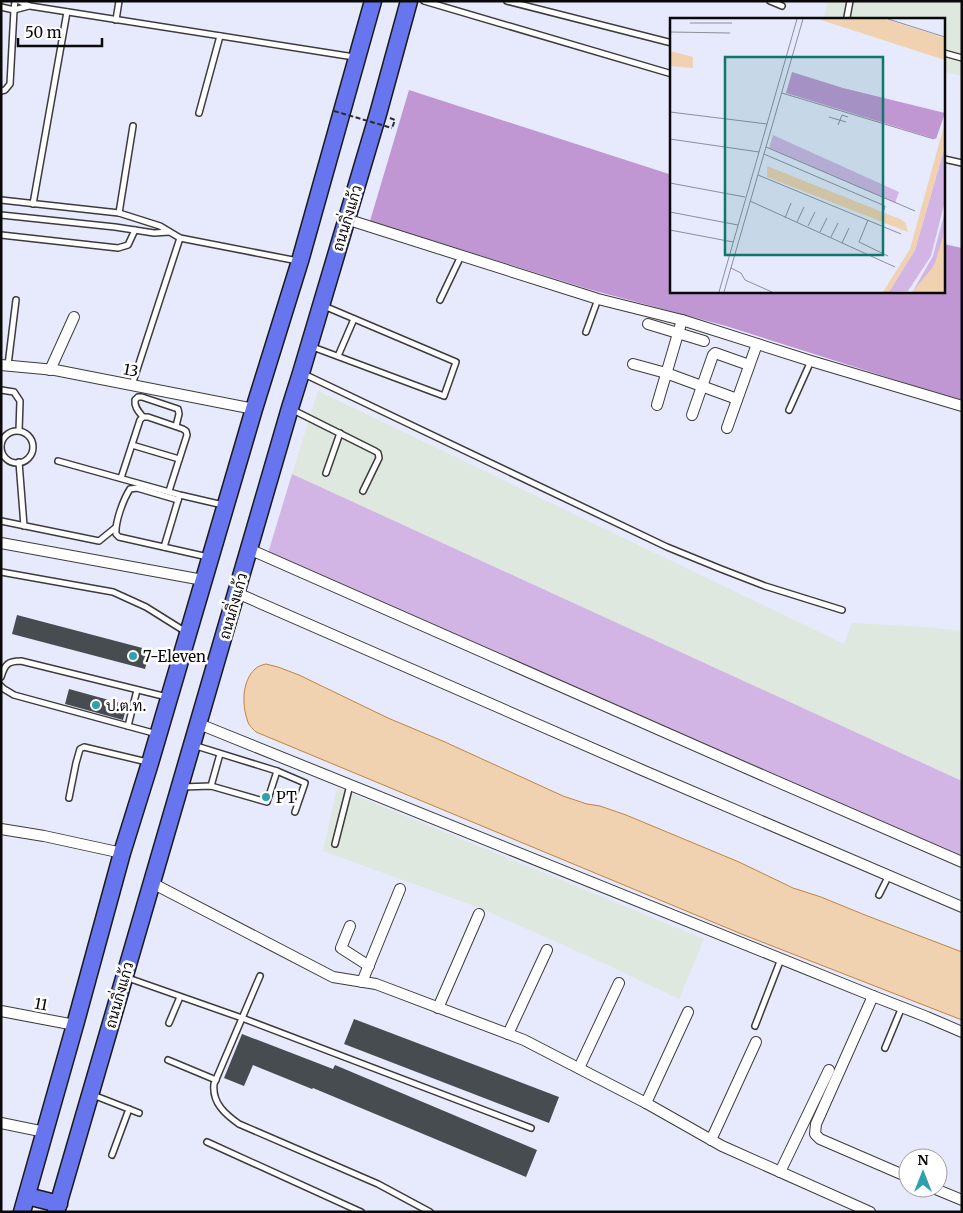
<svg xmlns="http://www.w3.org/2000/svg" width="963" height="1213" viewBox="0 0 963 1213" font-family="Merriweather,Sarabun,serif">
  <rect width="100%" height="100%" fill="#e7e9fd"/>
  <!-- industrial -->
  <g fill="#dee8de">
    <path d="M828,1H962V76L944,72V19H824Z"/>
    <path d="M318,391L844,644L852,623L925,627L962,631V781L292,474Z"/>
    <path d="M337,788L704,939L679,999L610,966L480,908L323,851Z"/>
  </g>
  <!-- green -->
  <path fill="#d2b5e4" d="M292,474L962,781V858L268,553Z"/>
  <!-- forest -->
  <path fill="#c096d3" d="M409,90L672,175V291H944V244L962,248V401L726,326L588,289L370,221Z"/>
  <!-- water -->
  <path fill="#f0d1b0" stroke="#c1853e" d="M266,664L278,667L299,675L388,718L445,742L563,796L587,804L600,806L626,815L739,862L793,888L821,897L865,915L962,952V1020L744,935L256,732C252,728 248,725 247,719C242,704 242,681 255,669C258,666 262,665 266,664Z"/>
  <!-- building -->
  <g fill="#474c51">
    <path d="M17,615L150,650L145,669L12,634Z"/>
    <path d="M69,689L127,705L123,720L65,704Z"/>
    <path d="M354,1019L559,1097L549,1123L344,1044Z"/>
    <path d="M242,1034L333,1069L335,1065L537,1150L526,1177L313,1088L312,1089L253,1065L244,1086L224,1078Z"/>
  </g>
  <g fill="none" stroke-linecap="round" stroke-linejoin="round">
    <!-- service casing -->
    <g stroke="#3c3c3c" stroke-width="8">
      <g id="service">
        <path d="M19,1L30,6L354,57"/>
        <path d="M424,1L672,74"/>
        <path d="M507,1L672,43"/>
        <path d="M770,1L782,6"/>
        <path d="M1,7L14,10L29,6"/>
        <path d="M848,19L847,17L850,1"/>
        <path d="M116,20L119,1"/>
        <path d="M944,53L962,58"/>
        <path d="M1,91L5,90L10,84L14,10L15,1"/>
        <path d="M199,113L220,36"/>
        <path d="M944,159L962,163"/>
        <path d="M1,200L119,213L160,226L180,238L298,261"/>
        <path d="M33,204L67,12"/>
        <path d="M119,213L133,126"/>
        <path d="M1,215L115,227L154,233L169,232"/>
        <path d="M1,235L118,248L128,245L135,230"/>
        <path d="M440,300L461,256"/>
        <path d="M586,332L598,299"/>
        <path d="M310,346L444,396L456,362L324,306"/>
        <path d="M338,356L354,319"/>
        <path d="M8,365L16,300"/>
        <path d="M304,374L667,547L721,569L765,586L842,610"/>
        <path d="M132,385L180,238"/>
        <path d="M1,390L14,392L20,401L19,431"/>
        <path d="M293,410L375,451L378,453L379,458L363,491"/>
        <path d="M789,410L811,361"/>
        <path d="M143,417C139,412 134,407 135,400L138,397H142L178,409L179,414L176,426"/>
        <circle cx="17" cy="447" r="16"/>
        <path d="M132,445L179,459"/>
        <path d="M58,461L180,495L223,505"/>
        <path d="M19,462L24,526"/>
        <path d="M326,473L340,433"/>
        <path d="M121,478L140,420L143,417H148L183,429L186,431L187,435L169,491"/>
        <path d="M178,500L137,488L130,489C123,500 115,522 116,534L119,537L208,557"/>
        <path d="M1,521L99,541L115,528"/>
        <path d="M164,547L179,497"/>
        <path d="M1,572L113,592L146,607L186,632"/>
        <path d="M1,677C5,664 8,661 21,661L167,697"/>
        <path d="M1,686L4,689L14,695L157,734"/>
        <path d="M128,726L137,690"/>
        <path d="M277,771L305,783L295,812"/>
        <path d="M211,786L220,754"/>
        <path d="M182,787L211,786L267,802L277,771L193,745"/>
        <path d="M69,798L76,763L80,749L84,747L147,762"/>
        <path d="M335,844L350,785"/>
        <path d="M879,895L889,875"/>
        <path d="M260,976L214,1084C212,1103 225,1114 239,1124L378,1184L430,1212"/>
        <path d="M128,978L242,1018L531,1128"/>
        <path d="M169,1023L180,997"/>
        <path d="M755,1026L781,959"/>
        <path d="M885,1048L902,1007"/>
        <path d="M168,1060L216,1080"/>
        <path d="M93,1095L139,1113"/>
        <path d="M207,1142L361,1212"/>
        <path d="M112,1155L129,1109"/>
      </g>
    </g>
    <!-- minor casing -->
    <g stroke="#3c3c3c" stroke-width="12">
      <g id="minor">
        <path d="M346,219L598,299L682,320L811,361L962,406"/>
        <path d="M648,324L704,341"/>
        <path d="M633,364L666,373L737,399"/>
        <path d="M1,365L55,370L254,409"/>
        <path d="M50,370L74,317"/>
        <path d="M657,405L682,320"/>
        <path d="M692,415L713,355L715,353L718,354L749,365"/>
        <path d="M727,428L757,344"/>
        <path d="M1,543L203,580"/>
        <path d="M249,549L746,768L962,862"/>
        <path d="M237,593L642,770L962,907"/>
        <path d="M199,724L873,996L927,1017L962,1032"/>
        <path d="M1,829L44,836L122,853"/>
        <path d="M152,883L333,977L376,984L524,1040L646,1103L722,1146L870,1212"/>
        <path d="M350,926L341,948L369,966"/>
        <path d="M362,982L400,889"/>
        <path d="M873,996L816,1124L815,1134L820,1139L908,1177"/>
        <path d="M438,1008L479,914"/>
        <path d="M1,1011L75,1025"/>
        <path d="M508,1034L547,950"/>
        <path d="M579,1068L619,983"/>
        <path d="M646,1103L688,1012"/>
        <path d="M1,1123L45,1132"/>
        <path d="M711,1140L756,1042"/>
        <path d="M780,1172L829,1070"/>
        <path d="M933,1188L962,1200"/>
      </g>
    </g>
    <!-- primary casing -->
    <g stroke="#1a1a1a" stroke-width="19">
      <g id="primary">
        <path d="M27,1196L59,1204"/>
        <path d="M22,1212L75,1025L122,853L150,763L254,409L300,261L373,1"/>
        <path d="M56,1212L290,408L301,373L378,114L409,1"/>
      </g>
    </g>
    <!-- path -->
    <path stroke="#2b2b2b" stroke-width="2" stroke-dasharray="5 2.5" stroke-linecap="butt" d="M390,118L395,120L392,128"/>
    <!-- service -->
    <use href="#service" stroke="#fff" stroke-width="5"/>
    <!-- minor -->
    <use href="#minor" stroke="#fff" stroke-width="10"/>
    <!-- primary -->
    <use href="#primary" stroke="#6775ee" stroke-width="16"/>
    <!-- path-bridge -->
    <path stroke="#2b2b2b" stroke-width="2" stroke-dasharray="5 2.5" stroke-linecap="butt" d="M334,111L392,128"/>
  </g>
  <!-- markers -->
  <g fill="#2ea1ad" stroke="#fff" stroke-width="2">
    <circle cx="133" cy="656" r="5"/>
    <circle cx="96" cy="705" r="5"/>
    <circle cx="266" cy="797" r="5"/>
  </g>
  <g text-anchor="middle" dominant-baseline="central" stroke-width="5" stroke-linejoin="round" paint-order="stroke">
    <!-- street labels -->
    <g font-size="15" fill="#090909" stroke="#fff">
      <text transform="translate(347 218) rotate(-73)">ถนนกิ่งแก้ว</text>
      <text transform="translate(131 370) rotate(11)">13</text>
      <text transform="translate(233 606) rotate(-74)">ถนนกิ่งแก้ว</text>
      <text transform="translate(119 995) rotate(-74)">ถนนกิ่งแก้ว</text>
      <text transform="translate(41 1004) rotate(11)">11</text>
    </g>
    <!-- poi labels -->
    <g font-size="15" fill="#090909" stroke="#fff" text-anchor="start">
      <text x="143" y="656">7-Eleven</text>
      <text x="106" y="705">ป.ต.ท.</text>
      <text x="276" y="797">PT</text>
    </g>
  </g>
  <!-- overview -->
  <g transform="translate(670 18)">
    <rect width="275" height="275" fill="#e7e9fd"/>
    <path d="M103,117L229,174L225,185L99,130ZM275,128V183L261,238L238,273L219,274L245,232ZM275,193V212L268,240L255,263L243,273L263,238Z" fill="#d2b5e4"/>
    <path d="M122,54L173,70L275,95L266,121L116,75Z" fill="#c096d3"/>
    <path d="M148,1H215L275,20V42ZM0,33L23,39V50L0,48ZM275,104V128L245,232L219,274H213L240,231ZM97,148L230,201L235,204L238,214L97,159ZM275,212V274H242L264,248Z" fill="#f0d1b0"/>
    <path fill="none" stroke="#8e8f9b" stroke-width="1" d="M218,1L275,19M20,5H62M0,14L60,15M112,75L264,121M0,94L97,106M159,99L176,104M168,107L172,97L178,99M0,121L89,134M96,129L245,193M94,136L215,188L214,192M88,157L231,216M0,165L75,179M80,183L225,249M0,194L68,207M115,200L121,185M198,202L189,224L218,238M127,204L134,189M138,208L145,194M0,212L63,224M150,214L157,200M161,219L168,205M172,225L179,210M61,250L71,255L75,262L102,274M49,274L127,1M54,274L133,1"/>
    <path fill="#0f766e" fill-opacity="0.15" stroke="#0f766e" stroke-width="2.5" d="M55,39H213V237H55Z"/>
    <rect width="275" height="275" fill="none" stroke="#090909" stroke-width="2.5"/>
  </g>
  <!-- border -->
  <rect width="963" height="1213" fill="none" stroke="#090909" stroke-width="5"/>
  <!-- north arrow -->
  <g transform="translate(923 1173)"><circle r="24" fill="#ffffff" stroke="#9d9d9d"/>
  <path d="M0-4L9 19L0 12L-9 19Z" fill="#2ea1ad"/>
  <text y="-8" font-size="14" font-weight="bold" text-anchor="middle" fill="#090909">N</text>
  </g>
  <!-- scale -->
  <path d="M18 38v8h84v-8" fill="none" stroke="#090909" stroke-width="2.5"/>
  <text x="25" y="38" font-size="15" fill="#090909" stroke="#ffffff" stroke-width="4" paint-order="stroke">50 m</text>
</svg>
